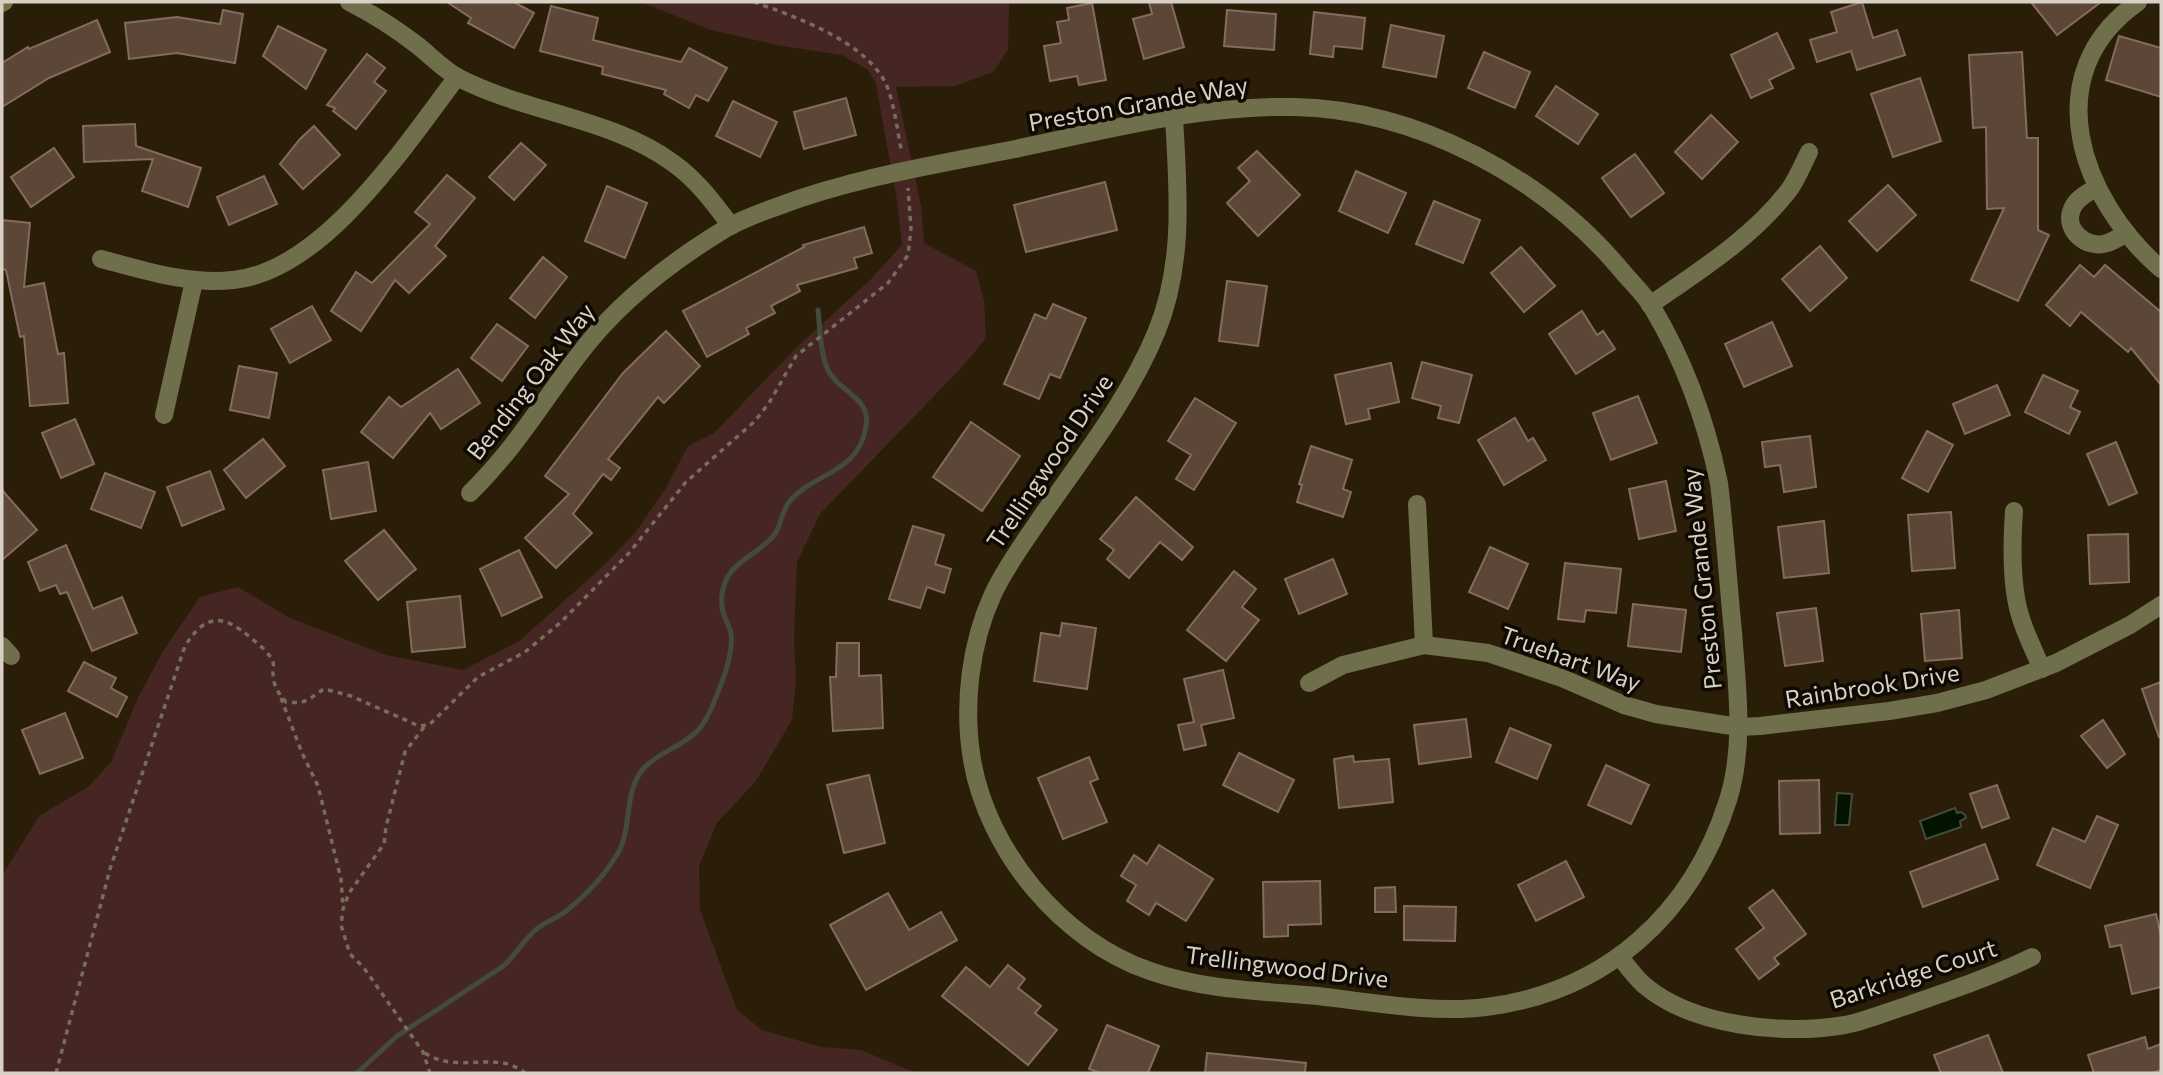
<svg xmlns="http://www.w3.org/2000/svg" width="2163" height="1075" viewBox="0 0 2163 1075" font-family="Commissioner,sans-serif">
  <rect width="100%" height="100%" fill="#2a1e09"/>
  <!-- green -->
  <path fill="#452623" d="M641,2L1009,3L1008,50L993,72L955,86L896,87L921,206L924,243L976,271L984,300L986,338L962,367L820,514L797,562L794,637L796,681L792,720L756,781L717,823L699,866L700,910L737,1010L762,1030L821,1047L861,1050L916,1073H2V876L39,816L88,787L111,762L138,698L163,651L200,597L238,587L290,618L386,655L463,670L518,642L601,568L635,533L666,488L688,446L714,433L800,344L870,280L902,245L897,201L876,84L868,70L842,55L777,45L711,30Z"/>
  <!-- water -->
  <g fill="#031300" stroke="#434c3b" stroke-width="2">
    <path d="M1837,793L1852,794L1849,825H1835Z"/>
    <path d="M1955,808L1957,813L1961,812L1965,815L1966,818L1960,821L1961,827L1926,839L1920,821Z"/>
  </g>
  <g fill="none" stroke-linecap="round" stroke-linejoin="round">
    <!-- stream -->
    <path stroke="#434c3b" stroke-width="5" d="M357,1073L397,1036L502,967C516,956 524,938 538,928C546,922 556,918 565,912C585,896 605,875 618,853C633,826 623,791 644,768C660,751 686,745 700,728C709,717 716,698 721,684C727,670 733,649 731,633C730,627 727,623 725,618C719,603 721,585 731,572C741,558 762,551 775,534C781,526 781,511 790,501C814,472 859,474 866,426C871,396 837,392 827,368C820,351 820,328 818,310"/>
  </g>
  <!-- building -->
  <g fill="#5c4638" stroke="#846b5c" stroke-width="2">
    <path d="M447,2H514L534,13L514,48L468,23L471,18Z"/>
    <path d="M1149,2H1171L1184,47L1144,59L1133,19L1152,14Z"/>
    <path d="M1862,2L1873,38L1897,30L1905,55L1857,70L1851,51L1817,62L1810,40L1837,32L1831,12Z"/>
    <path d="M2031,2H2101L2057,35Z"/>
    <path d="M1092,3L1106,80L1079,85L1077,76L1050,81L1044,46L1061,43L1057,22L1069,20L1067,8Z"/>
    <path d="M551,6L598,18L593,40L681,62L689,48L727,68L708,101L696,95L689,108L664,94L666,90L602,74L603,67L540,51Z"/>
    <path d="M223,10L243,14L235,63L177,53L129,59L125,23L177,17L220,24Z"/>
    <path d="M1227,10L1276,14L1274,50L1224,46Z"/>
    <path d="M1314,12L1365,18L1362,49L1334,46L1333,57L1310,54Z"/>
    <path d="M97,20L110,52L49,78L2,107V63L28,47L29,49Z"/>
    <path d="M1391,25L1444,36L1436,77L1383,67Z"/>
    <path d="M278,26L326,50L306,89L263,56Z"/>
    <path d="M1777,33L1794,68L1769,80L1773,88L1751,98L1731,55Z"/>
    <path d="M2119,36L2161,48V97L2106,80Z"/>
    <path d="M1484,52L1530,72L1515,108L1468,88Z"/>
    <path d="M2022,52L2027,138H2038V230L2049,235L2018,301L1971,280L2004,208L1987,209L1986,127L1973,128L1969,55Z"/>
    <path d="M367,54L385,68L374,82L386,91L356,129L333,111L335,108L327,105Z"/>
    <path d="M1920,78L1941,141L1893,157L1871,94Z"/>
    <path d="M1556,86L1598,114L1578,144L1536,116Z"/>
    <path d="M846,98L856,135L804,149L794,112Z"/>
    <path d="M733,101L777,122L760,157L716,136Z"/>
    <path d="M1711,115L1738,142L1702,179L1675,152Z"/>
    <path d="M135,124L136,146L201,168L188,207L142,191L153,159L84,162L83,126Z"/>
    <path d="M314,126L340,155L303,189L280,164L300,139Z"/>
    <path d="M521,143L546,165L514,200L489,177Z"/>
    <path d="M54,148L74,177L31,207L11,177Z"/>
    <path d="M1257,151L1300,195L1258,236L1227,203L1250,181L1238,168Z"/>
    <path d="M1635,154L1664,193L1631,217L1602,178Z"/>
    <path d="M1356,171L1406,193L1388,233L1339,211Z"/>
    <path d="M447,175L475,198L435,246L446,256L409,293L395,280L361,331L331,311L356,272L372,283L430,224L415,212Z"/>
    <path d="M264,176L277,204L229,225L217,197Z"/>
    <path d="M1105,182L1117,230L1026,252L1014,205Z"/>
    <path d="M1888,185L1916,215L1877,251L1849,221Z"/>
    <path d="M607,186L647,203L625,258L585,241Z"/>
    <path d="M1434,201L1480,220L1463,263L1416,244Z"/>
    <path d="M2,220L30,223L24,287L44,283L58,354L64,353L68,403L30,406L24,336L20,337L6,270L2,269Z"/>
    <path d="M864,227L872,253L854,258L857,268L797,285L800,291L771,306L775,313L746,328L749,334L707,357L683,311L804,247L803,245Z"/>
    <path d="M1820,246L1847,278L1810,311L1782,279Z"/>
    <path d="M1521,247L1555,286L1524,312L1491,273Z"/>
    <path d="M543,257L567,277L535,318L510,298Z"/>
    <path d="M2080,265L2094,277L2105,265L2161,312V385L2131,348L2128,352L2081,312L2070,326L2046,305Z"/>
    <path d="M1227,281L1267,286L1258,346L1219,341Z"/>
    <path d="M1053,304L1086,318L1060,378L1050,374L1039,399L1004,384L1035,314L1046,319Z"/>
    <path d="M312,306L331,340L290,363L271,329Z"/>
    <path d="M1582,311L1597,335L1603,331L1615,349L1576,374L1549,334Z"/>
    <path d="M1772,322L1792,366L1744,387L1725,344Z"/>
    <path d="M497,324L528,346L502,381L471,358Z"/>
    <path d="M666,331L700,366L664,403L658,397L608,459L620,468L611,480L603,474L573,514L592,533L556,568L525,538L569,494L545,476L623,373Z"/>
    <path d="M1422,362L1472,375L1459,423L1438,418L1441,406L1412,398Z"/>
    <path d="M1391,363L1399,402L1368,409L1370,419L1346,424L1335,375Z"/>
    <path d="M239,366L277,373L269,418L230,410Z"/>
    <path d="M458,369L480,403L441,429L430,413L393,458L361,432L389,397L401,407Z"/>
    <path d="M2043,375L2078,391L2070,407L2080,412L2069,434L2025,412Z"/>
    <path d="M1997,385L2010,415L1965,434L1953,404Z"/>
    <path d="M1638,396L1657,443L1611,460L1593,413Z"/>
    <path d="M1195,398L1236,423L1194,490L1176,479L1191,455L1168,441Z"/>
    <path d="M1515,418L1528,441L1533,438L1546,460L1504,485L1478,440Z"/>
    <path d="M75,419L94,464L61,478L42,433Z"/>
    <path d="M971,422L1020,456L982,511L933,477Z"/>
    <path d="M1927,431L1953,445L1928,492L1902,478Z"/>
    <path d="M1810,436L1816,487L1784,492L1780,465L1765,467L1762,442Z"/>
    <path d="M263,439L285,466L246,498L224,470Z"/>
    <path d="M2116,442L2137,493L2109,505L2087,454Z"/>
    <path d="M1311,446L1352,460L1343,489L1351,492L1343,517L1297,502L1302,485L1299,484Z"/>
    <path d="M368,462L376,511L331,519L323,470Z"/>
    <path d="M210,471L224,509L182,526L167,487Z"/>
    <path d="M105,473L155,492L141,528L91,509Z"/>
    <path d="M1666,481L1676,531L1639,539L1629,489Z"/>
    <path d="M2,490L37,530L2,560Z"/>
    <path d="M1136,497L1193,547L1182,560L1160,542L1129,578L1107,559L1114,550L1100,539Z"/>
    <path d="M1951,512L1955,568L1912,571L1908,515Z"/>
    <path d="M1824,521L1829,573L1784,578L1778,527Z"/>
    <path d="M913,526L944,535L935,564L951,569L944,593L927,587L920,608L889,599Z"/>
    <path d="M384,530L416,569L378,600L345,561Z"/>
    <path d="M2128,534L2129,582L2090,584L2088,535Z"/>
    <path d="M66,545L93,609L122,597L137,633L92,651L67,592L60,594L56,585L40,591L28,562Z"/>
    <path d="M1490,547L1528,564L1508,609L1469,592Z"/>
    <path d="M519,550L542,597L502,616L480,569Z"/>
    <path d="M1333,559L1347,594L1299,614L1285,579Z"/>
    <path d="M1565,563L1621,569L1616,613L1586,610L1584,622L1558,619Z"/>
    <path d="M1234,571L1256,589L1242,607L1259,620L1226,661L1187,630Z"/>
    <path d="M460,596L465,647L412,652L407,602Z"/>
    <path d="M1633,604L1686,610L1681,652L1628,646Z"/>
    <path d="M1816,608L1823,661L1785,666L1777,613Z"/>
    <path d="M1959,610L1962,658L1925,661L1921,614Z"/>
    <path d="M1062,623L1096,628L1087,689L1034,681L1041,633L1060,636Z"/>
    <path d="M837,643H859V676L881,675L883,728L833,731L830,677H836Z"/>
    <path d="M84,662L116,678L111,688L127,697L117,717L68,691Z"/>
    <path d="M1223,670L1234,718L1201,725L1206,745L1184,750L1178,725L1194,722L1184,679Z"/>
    <path d="M2161,682V736L2159,737L2142,689Z"/>
    <path d="M65,713L83,758L40,774L22,730Z"/>
    <path d="M1466,719L1471,757L1419,764L1414,725Z"/>
    <path d="M2103,720L2125,754L2107,768L2081,736Z"/>
    <path d="M1510,728L1551,745L1537,779L1496,762Z"/>
    <path d="M1239,753L1294,780L1278,812L1223,785Z"/>
    <path d="M1353,756L1354,762L1389,759L1393,802L1339,808L1334,759Z"/>
    <path d="M1089,757L1098,779L1090,782L1107,822L1063,839L1038,778Z"/>
    <path d="M1606,765L1649,785L1631,824L1588,805Z"/>
    <path d="M869,775L885,843L844,853L827,785Z"/>
    <path d="M1819,780L1820,833L1780,834L1779,781Z"/>
    <path d="M1997,785L2009,818L1982,828L1970,794Z"/>
    <path d="M2097,816L2118,825L2090,888L2037,865L2053,828L2085,842Z"/>
    <path d="M1985,844L1998,879L1923,907L1910,872Z"/>
    <path d="M1159,845L1213,879L1186,921L1156,903L1149,915L1127,901L1136,885L1121,876L1134,855L1147,864Z"/>
    <path d="M1566,861L1584,897L1536,921L1518,885Z"/>
    <path d="M1320,881L1321,924L1288,925V936L1264,937L1263,882Z"/>
    <path d="M1395,887L1396,912H1375V888Z"/>
    <path d="M1773,890L1806,934L1774,958L1779,964L1759,979L1736,949L1764,928L1749,908Z"/>
    <path d="M888,893L909,930L941,912L957,940L866,990L830,925Z"/>
    <path d="M1404,906L1456,907L1455,941L1404,940Z"/>
    <path d="M2156,914L2161,936V987L2132,994L2121,945L2110,947L2105,926Z"/>
    <path d="M1008,965L1025,979L1018,988L1041,1006L1035,1013L1057,1030L1028,1065L942,996L966,967L990,987Z"/>
    <path d="M1107,1025L1159,1046L1148,1073H1100L1089,1069Z"/>
    <path d="M1988,1035L2003,1073H1941L1934,1055Z"/>
    <path d="M2145,1037L2148,1049L2161,1044V1070L2152,1073H2094L2088,1055Z"/>
    <path d="M1207,1053L1306,1063L1305,1073H1205Z"/>
  </g>
  <g fill="none" stroke-linecap="round" stroke-linejoin="round">
    <!-- path -->
    <g stroke="#776d5c" stroke-width="3.5" stroke-dasharray="5 5" stroke-linecap="butt">
      <path d="M754,2C796,17 865,41 886,84C895,105 897,131 902,153"/>
      <path d="M281,698L302,753L318,786L341,879L343,907"/>
      <path d="M424,727L405,752L386,827L384,844L349,893L343,909L341,925L350,954L364,968L423,1052L430,1073"/>
      <path d="M425,1053C458,1075 496,1049 525,1073"/>
      <path d="M56,1073L110,869L185,646C206,613 223,614 251,638C258,644 270,653 273,662C274,666 273,670 273,673C273,685 278,693 286,702C308,704 308,699 324,689L351,696L419,726L429,725L478,677L525,652L560,623L629,553L686,482L755,421L769,403L796,356L888,283L908,255L911,229L908,188"/>
    </g>
    <!-- minor -->
    <g stroke="#6f6f4b" stroke-width="18">
      <path d="M349,2C373,14 396,29 417,45C431,56 444,70 459,78C527,113 612,118 673,163C697,180 713,202 731,226"/>
      <path d="M2138,2C2035,74 2081,200 2161,269"/>
      <path d="M2,3L4,2"/>
      <path d="M2097,187C2088,193 2076,198 2072,209C2063,230 2087,250 2107,243C2114,241 2121,236 2127,233"/>
      <path d="M101,259C144,270 188,285 233,280C324,271 405,145 457,77"/>
      <path d="M1650,305C1699,271 1752,238 1789,190C1797,179 1803,164 1809,152"/>
      <path d="M164,415L194,281"/>
      <path d="M470,493C515,449 540,405 577,357C616,304 669,263 725,229C741,220 759,213 776,207C850,179 928,166 1005,151C1100,132 1196,105 1293,107C1416,109 1544,177 1622,271C1632,283 1644,294 1652,307C1685,362 1706,421 1719,483C1725,533 1728,582 1733,632C1737,687 1745,746 1728,800C1692,914 1606,992 1486,1007C1435,1014 1369,1002 1318,996C1262,991 1203,990 1150,971C1062,941 988,852 972,760C963,705 970,644 993,594C1004,570 1020,548 1035,526C1077,464 1127,403 1156,333C1185,264 1178,189 1174,117"/>
      <path d="M1417,504L1424,645"/>
      <path d="M2014,511C2012,540 2011,569 2016,598C2020,623 2032,646 2042,669"/>
      <path d="M2,646L11,656"/>
      <path d="M1309,683L1343,665L1424,645L1488,653L1562,678L1624,705L1656,714L1738,727L1760,726L1889,711L1937,703L1986,690L2056,663L2130,625L2161,605"/>
      <path d="M1620,957C1627,966 1635,977 1644,985C1693,1027 1784,1035 1845,1025C1866,1021 1886,1012 1906,1006C1949,991 1991,977 2032,957"/>
    </g>
  </g>
  <g text-anchor="middle" dominant-baseline="central" stroke-width="7" stroke-linejoin="round" paint-order="stroke">
    <!-- street labels -->
    <g font-size="24" fill="#d8d0c4" stroke="#0e0903">
      <text transform="translate(1138 103) rotate(-10)">Preston Grande Way</text>
      <text transform="translate(530 381) rotate(-52)">Bending Oak Way</text>
      <text transform="translate(1049 461) rotate(-56)">Trellingwood Drive</text>
      <text transform="translate(1701 579) rotate(-96)">Preston Grande Way</text>
      <text transform="translate(1571 658) rotate(20)">Truehart Way</text>
      <text transform="translate(1872 685) rotate(-9)">Rainbrook Drive</text>
      <text transform="translate(1287 966) rotate(7)">Trellingwood Drive</text>
      <text transform="translate(1913 973) rotate(-18)">Barkridge Court</text>
    </g>
  </g>
  <!-- border -->
  <rect width="2163" height="1075" fill="none" stroke="#d8d0c4" stroke-width="7"/>
</svg>
